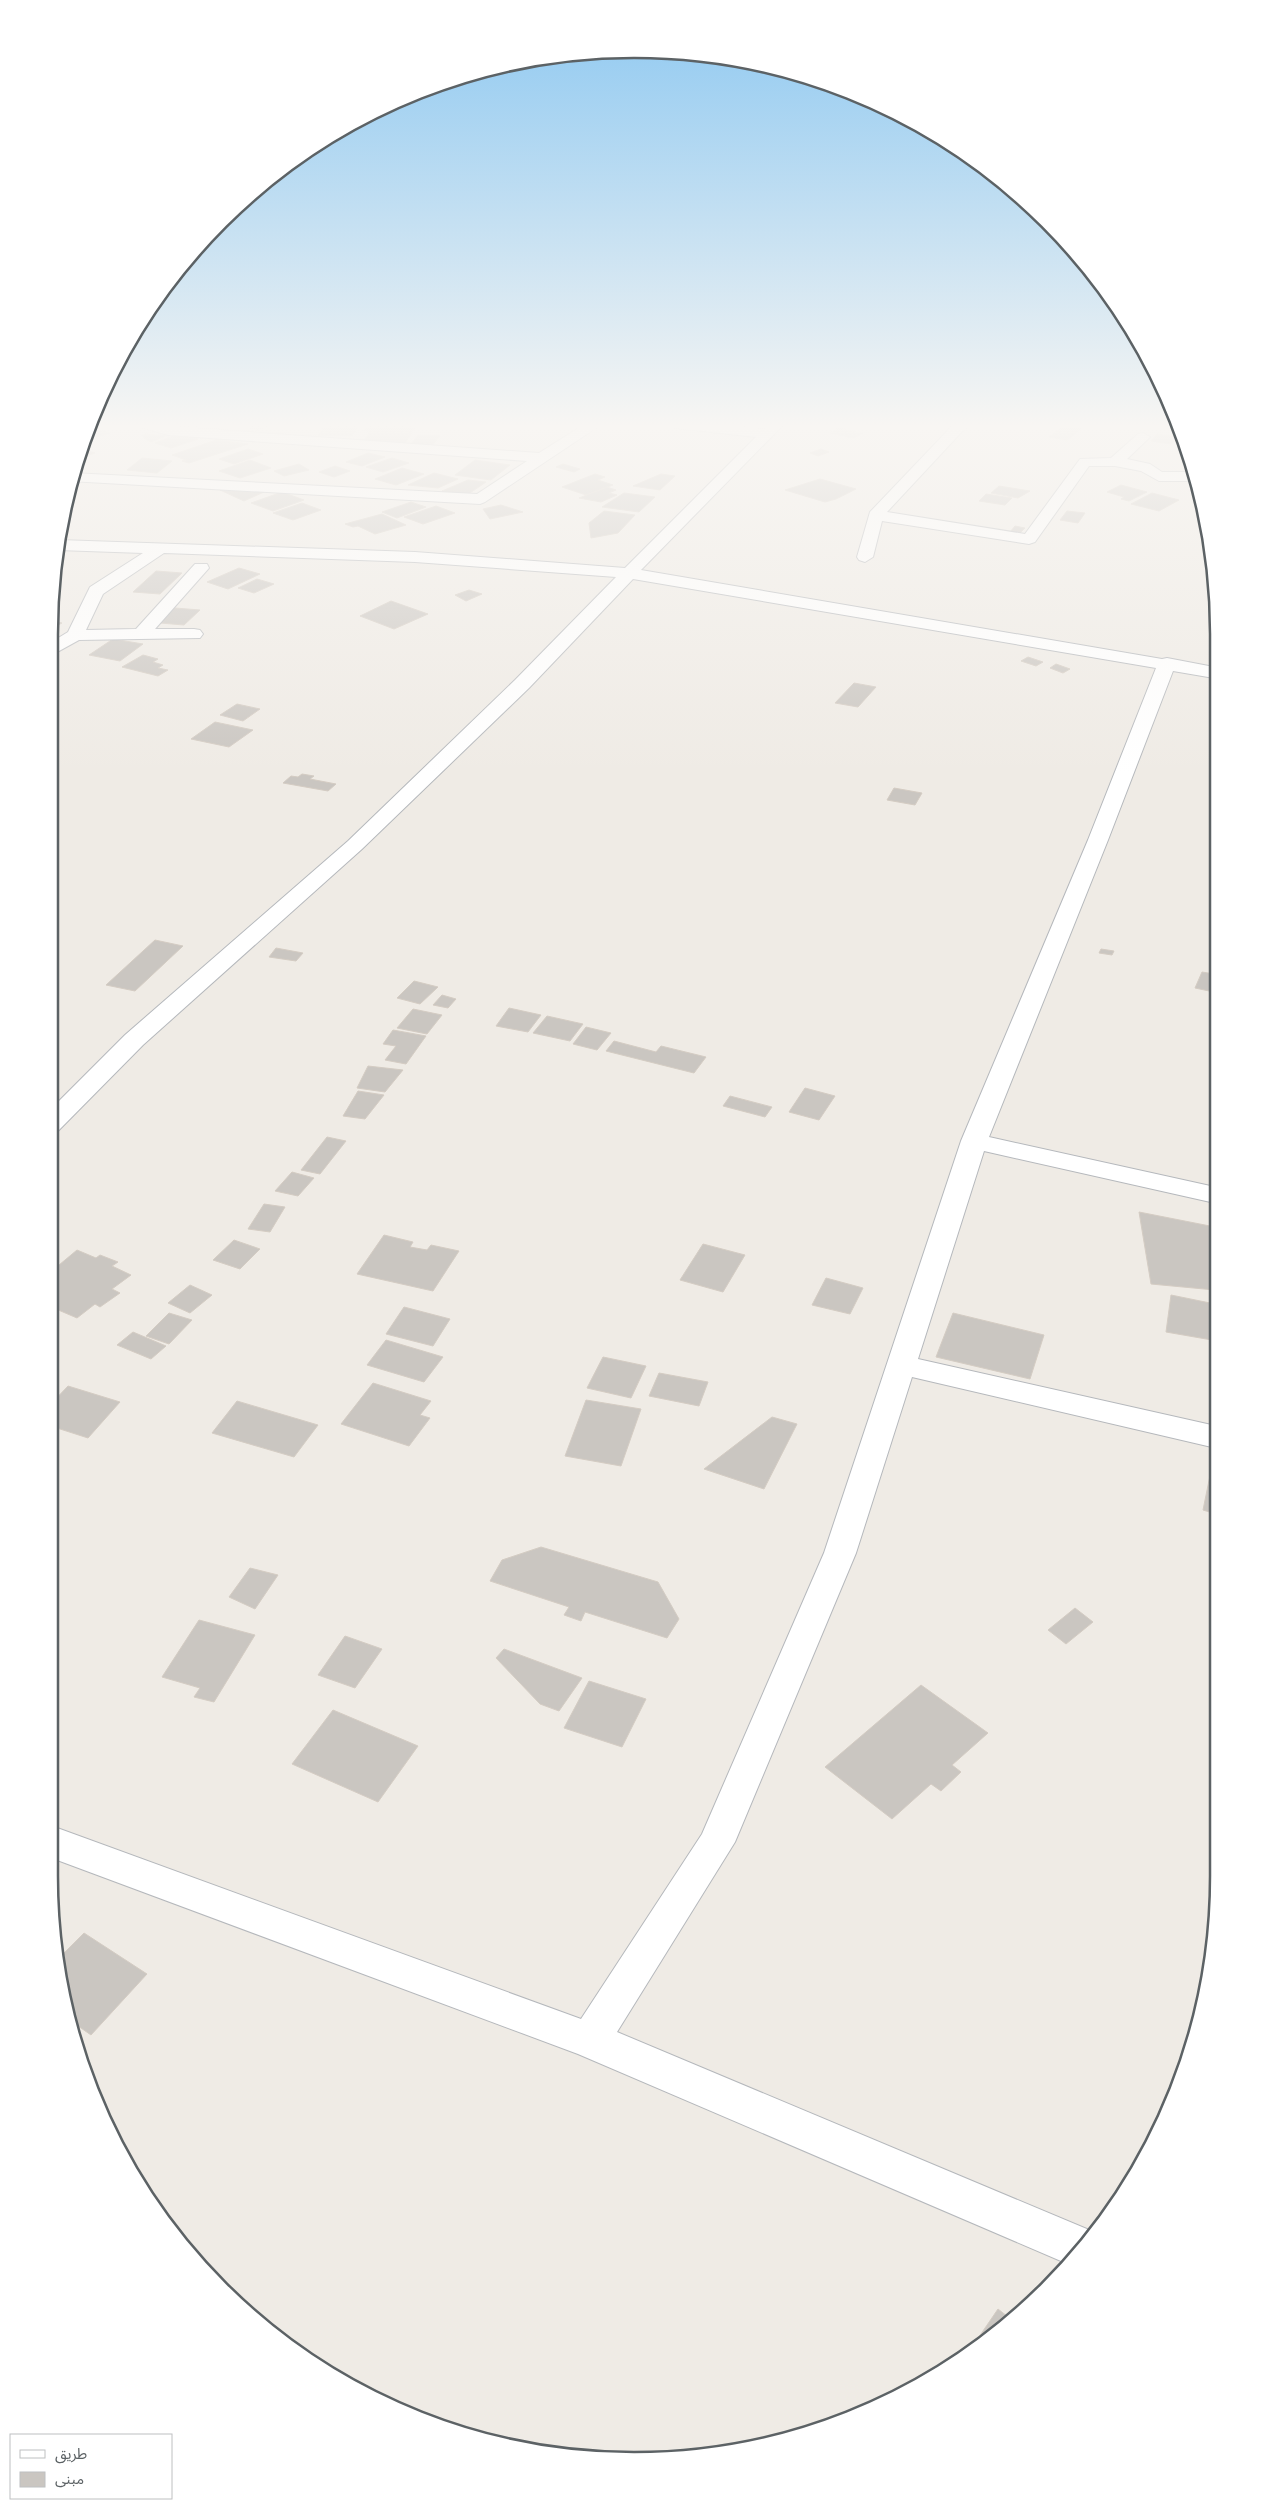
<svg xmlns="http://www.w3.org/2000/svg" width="1267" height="2509" viewBox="0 0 1267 2509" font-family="'Roboto Condensed','Noto Sans Arabic',sans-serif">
  <rect width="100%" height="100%" fill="#efebe5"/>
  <!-- building -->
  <g fill="#cac6c1" stroke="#d4ccc3">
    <path d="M172,424H208L186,430Z"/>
    <path d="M239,424H276L257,430Z"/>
    <path d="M326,424H360L352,436L318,435Z"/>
    <path d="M368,425L415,427L404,445L363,443L370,431H364Z"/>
    <path d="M1063,426L1081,429L1067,440L1049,437Z"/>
    <path d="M94,427L110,433L89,439L85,438L89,429Z"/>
    <path d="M838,428L863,433L854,438L830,433Z"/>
    <path d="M146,434L165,436L151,442L144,438L142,435Z"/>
    <path d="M1157,434L1177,437L1171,444L1151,441Z"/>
    <path d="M418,435L440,436L430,448L409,447Z"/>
    <path d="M174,436L198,439L171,448L155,443Z"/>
    <path d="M216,440L248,444L189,463L182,461L186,460L172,455Z"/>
    <path d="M81,449L95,453L77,459Z"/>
    <path d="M248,449L263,454L234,464L219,459Z"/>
    <path d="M821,449L829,452L818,456L810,453Z"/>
    <path d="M368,453L385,457L362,466L346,462Z"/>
    <path d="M142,458L172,461L157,473L127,470Z"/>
    <path d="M392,458L409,463L383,472L366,467Z"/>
    <path d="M250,460L271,468L240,478L219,471Z"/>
    <path d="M475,460L510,465L491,480L455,475Z"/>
    <path d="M299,464L309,470L284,476L274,471Z"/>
    <path d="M563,464L580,469L574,472L556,467Z"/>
    <path d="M335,466L350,471L334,477L319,472Z"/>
    <path d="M402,468L424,474L396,485L375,479Z"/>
    <path d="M434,473L458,479L438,488L408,485Z"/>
    <path d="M595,474L605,477L598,480L613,485L586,495L562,487Z"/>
    <path d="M661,474L675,476L660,490L633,486Z"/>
    <path d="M820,479L856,489L836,499L825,502L785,490Z"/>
    <path d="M468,480L486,482L467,495L442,491Z"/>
    <path d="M1121,485L1147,492L1129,501L1121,499L1124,497L1107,492Z"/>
    <path d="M999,486L1030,491L1018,498L991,493Z"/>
    <path d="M607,487L616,490L609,493L617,495L601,502L579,498Z"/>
    <path d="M220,490L264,492L244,501Z"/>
    <path d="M282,492L304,500L273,511L251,503Z"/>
    <path d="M624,493L655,497L639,512L602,507Z"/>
    <path d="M1152,493L1179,500L1159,511L1131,504Z"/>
    <path d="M986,494L1012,498L1005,505L979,501Z"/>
    <path d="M411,502L426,507L397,518L382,512Z"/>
    <path d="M302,503L321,510L293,520L273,513Z"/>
    <path d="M501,505L523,512L490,519L483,509Z"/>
    <path d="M436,506L455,513L423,524L404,517Z"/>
    <path d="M604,511L635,515L618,533L591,538L589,523Z"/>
    <path d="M1067,511L1085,513L1078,523L1060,520Z"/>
    <path d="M382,514L406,525L375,534L358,526L353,527L345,524Z"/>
    <path d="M1015,526L1025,528L1020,533L1010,532Z"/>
    <path d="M239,568L260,574L228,589L207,582Z"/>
    <path d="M156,571L182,573L160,594L133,592Z"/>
    <path d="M257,579L274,584L254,593L238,588Z"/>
    <path d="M469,590L482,594L466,601L455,595Z"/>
    <path d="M391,601L428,614L394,629L360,616Z"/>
    <path d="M175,608L200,610L184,625L160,623Z"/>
    <path d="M50,620L62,623L50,629Z"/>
    <path d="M113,639L143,644L120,661L89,655Z"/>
    <path d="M143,655L158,659L153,662L163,665L158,668L168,670L158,676L122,667Z"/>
    <path d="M1028,657L1043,662L1036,666L1021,661Z"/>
    <path d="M1056,664L1070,669L1063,673L1050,668Z"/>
    <path d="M854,683L876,687L858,707L835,703Z"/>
    <path d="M237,704L260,709L243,721L220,715Z"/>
    <path d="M215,722L253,730L229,747L191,739Z"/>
    <path d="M302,774L314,776L310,779L336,784L328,791L283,783L291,776L298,777Z"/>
    <path d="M894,788L922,793L915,805L887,800Z"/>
    <path d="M155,940L183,946L135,991L106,985Z"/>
    <path d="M276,948L303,953L296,961L269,957Z"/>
    <path d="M1101,949L1114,951L1112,955L1099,953Z"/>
    <path d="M1202,972L1214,974V992L1195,988Z"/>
    <path d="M414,981L438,987L420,1004L397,998Z"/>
    <path d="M442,995L456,999L448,1008L433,1005Z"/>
    <path d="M509,1008L541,1015L528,1032L496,1026Z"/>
    <path d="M413,1009L442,1015L427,1034L397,1028Z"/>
    <path d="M547,1016L583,1024L570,1041L533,1033Z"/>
    <path d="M586,1027L611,1033L597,1050L573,1044Z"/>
    <path d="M393,1030L426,1036L406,1064L385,1060L396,1046L383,1044Z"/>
    <path d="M614,1041L656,1052L661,1046L706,1057L694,1073L606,1051Z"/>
    <path d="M368,1066L403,1070L385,1092L357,1088Z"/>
    <path d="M805,1088L835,1096L819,1120L789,1112Z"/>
    <path d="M358,1091L384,1095L365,1119L343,1116Z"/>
    <path d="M730,1096L772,1107L765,1117L723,1106Z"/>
    <path d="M327,1137L346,1141L320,1174L301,1170Z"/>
    <path d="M292,1172L314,1178L298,1196L275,1191Z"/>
    <path d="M264,1204L285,1207L270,1232L248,1229Z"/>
    <path d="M1139,1212L1215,1227V1290L1151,1284Z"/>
    <path d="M384,1235L413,1242L410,1247L427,1250L431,1245L459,1251L433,1291L357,1274Z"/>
    <path d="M234,1240L260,1249L240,1269L213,1260Z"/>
    <path d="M703,1244L745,1255L723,1292L680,1280Z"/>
    <path d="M77,1250L96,1258L100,1255L118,1262L112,1266L131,1275L112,1289L120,1293L100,1307L95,1304L77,1318L56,1309L59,1307L49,1302V1266L54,1262L59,1265Z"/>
    <path d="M826,1278L863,1288L850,1314L812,1305Z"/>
    <path d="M190,1285L212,1295L190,1313L168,1303Z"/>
    <path d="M1171,1295L1215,1304L1212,1340L1166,1332Z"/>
    <path d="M404,1307L450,1319L433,1346L386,1334Z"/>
    <path d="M169,1313L192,1320L169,1344L146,1336Z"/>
    <path d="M953,1313L1044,1335L1030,1379L936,1357Z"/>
    <path d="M133,1332L166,1346L151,1359L117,1345Z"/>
    <path d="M386,1340L443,1357L424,1382L367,1365Z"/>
    <path d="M603,1357L646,1366L631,1398L587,1388Z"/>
    <path d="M659,1373L708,1382L699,1406L649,1396Z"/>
    <path d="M373,1383L431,1401L420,1415L430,1418L409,1446L341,1424Z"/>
    <path d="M68,1386L120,1402L88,1438L57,1428H49V1406Z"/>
    <path d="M586,1400L641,1409L621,1466L565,1456Z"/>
    <path d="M237,1401L318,1425L294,1457L212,1433Z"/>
    <path d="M772,1417L797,1424L764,1489L704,1469Z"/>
    <path d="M1214,1456L1216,1457V1514L1203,1510Z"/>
    <path d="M541,1547L658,1582L679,1619L667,1638L585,1612L581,1621L564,1615L569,1607L490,1581L502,1560Z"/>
    <path d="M250,1568L278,1575L255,1609L229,1597Z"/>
    <path d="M1075,1608L1093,1622L1066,1644L1048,1630Z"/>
    <path d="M199,1620L255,1635L214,1702L194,1697L200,1688L162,1677Z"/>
    <path d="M345,1636L382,1649L355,1688L318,1675Z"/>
    <path d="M504,1649L582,1678L559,1711L540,1704L496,1658Z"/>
    <path d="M589,1681L646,1699L622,1747L564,1728Z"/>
    <path d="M921,1685L988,1733L952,1765L961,1772L941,1791L931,1784L892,1819L825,1767Z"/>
    <path d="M333,1710L418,1746L378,1802L292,1764Z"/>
    <path d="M84,1933L147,1974L91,2035L68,2019L60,1989L57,1960Z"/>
    <path d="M998,2309L1012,2320L989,2340L968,2353Z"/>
  </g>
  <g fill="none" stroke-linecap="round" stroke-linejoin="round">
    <!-- minor casing -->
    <g stroke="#b5b8bc" stroke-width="2">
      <g id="minor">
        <path d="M138,424L539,453L585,424H602L485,502L480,504L69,481L72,473L477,494L527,461L168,435L140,427Z"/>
        <path d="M668,424H715L764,429L769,424H784L641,570L1162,659L1167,658L1214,667V678L1173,671L1108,840L989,1137L1215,1187V1203L984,1151L918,1359L1216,1426V1448L912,1377L856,1553L735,1842L617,2032L1094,2232L1068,2264L578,2054L49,1857V1825L581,2019L702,1834L824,1553L961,1141L1088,840L1156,668L633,579L529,688L362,849L143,1045L58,1131L49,1134V1111L125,1035L348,841L515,680L616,577L415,562L164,553L103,594L86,630L136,629L195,564H207L209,568L155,629H194L200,630L203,634L200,638L79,640L50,656V643L68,632L90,587L143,553L58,550L59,540L415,552L625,568L756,437L675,428Z"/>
        <path d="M954,424H969L887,512L1025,534L1080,459L1111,458L1138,434L1143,433L1150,437L1127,459L1150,464L1162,472H1191L1193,481H1159L1141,471L1115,466H1089L1035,542L1029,544L882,521L873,557L865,562L859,560L857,557L870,512Z"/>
      </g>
    </g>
    <!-- minor -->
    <use href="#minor" fill="#fff" fill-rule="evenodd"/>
  </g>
  <!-- sky -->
  <linearGradient id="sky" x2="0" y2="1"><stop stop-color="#8dc8f1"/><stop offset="0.55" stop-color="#f8f6f3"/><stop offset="1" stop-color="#f8f6f3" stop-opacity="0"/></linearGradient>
  <rect width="1267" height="775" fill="url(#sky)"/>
  <!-- crop -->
  <path d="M0 0H1267V2509H0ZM634 58H634A576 576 0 0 1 1210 634V1876A576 576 0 0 1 634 2452H634A576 576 0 0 1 58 1876V634A576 576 0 0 1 634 58Z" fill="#fff" fill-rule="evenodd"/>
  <path fill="none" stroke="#5c6265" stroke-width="2.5" d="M634 58H634A576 576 0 0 1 1210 634V1876A576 576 0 0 1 634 2452H634A576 576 0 0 1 58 1876V634A576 576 0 0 1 634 58Z"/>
  <!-- legend -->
  <rect x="10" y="2434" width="162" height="65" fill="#ffffff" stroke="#bec0c1"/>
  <rect x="20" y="2450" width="25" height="8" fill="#ffffff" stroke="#bec0c1"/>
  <text x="55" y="2459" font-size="15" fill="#5c6265">طريق</text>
  <rect x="20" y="2472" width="25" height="15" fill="#cac6c1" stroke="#bec0c1"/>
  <text x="55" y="2484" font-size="15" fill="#5c6265">مبنى</text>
</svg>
